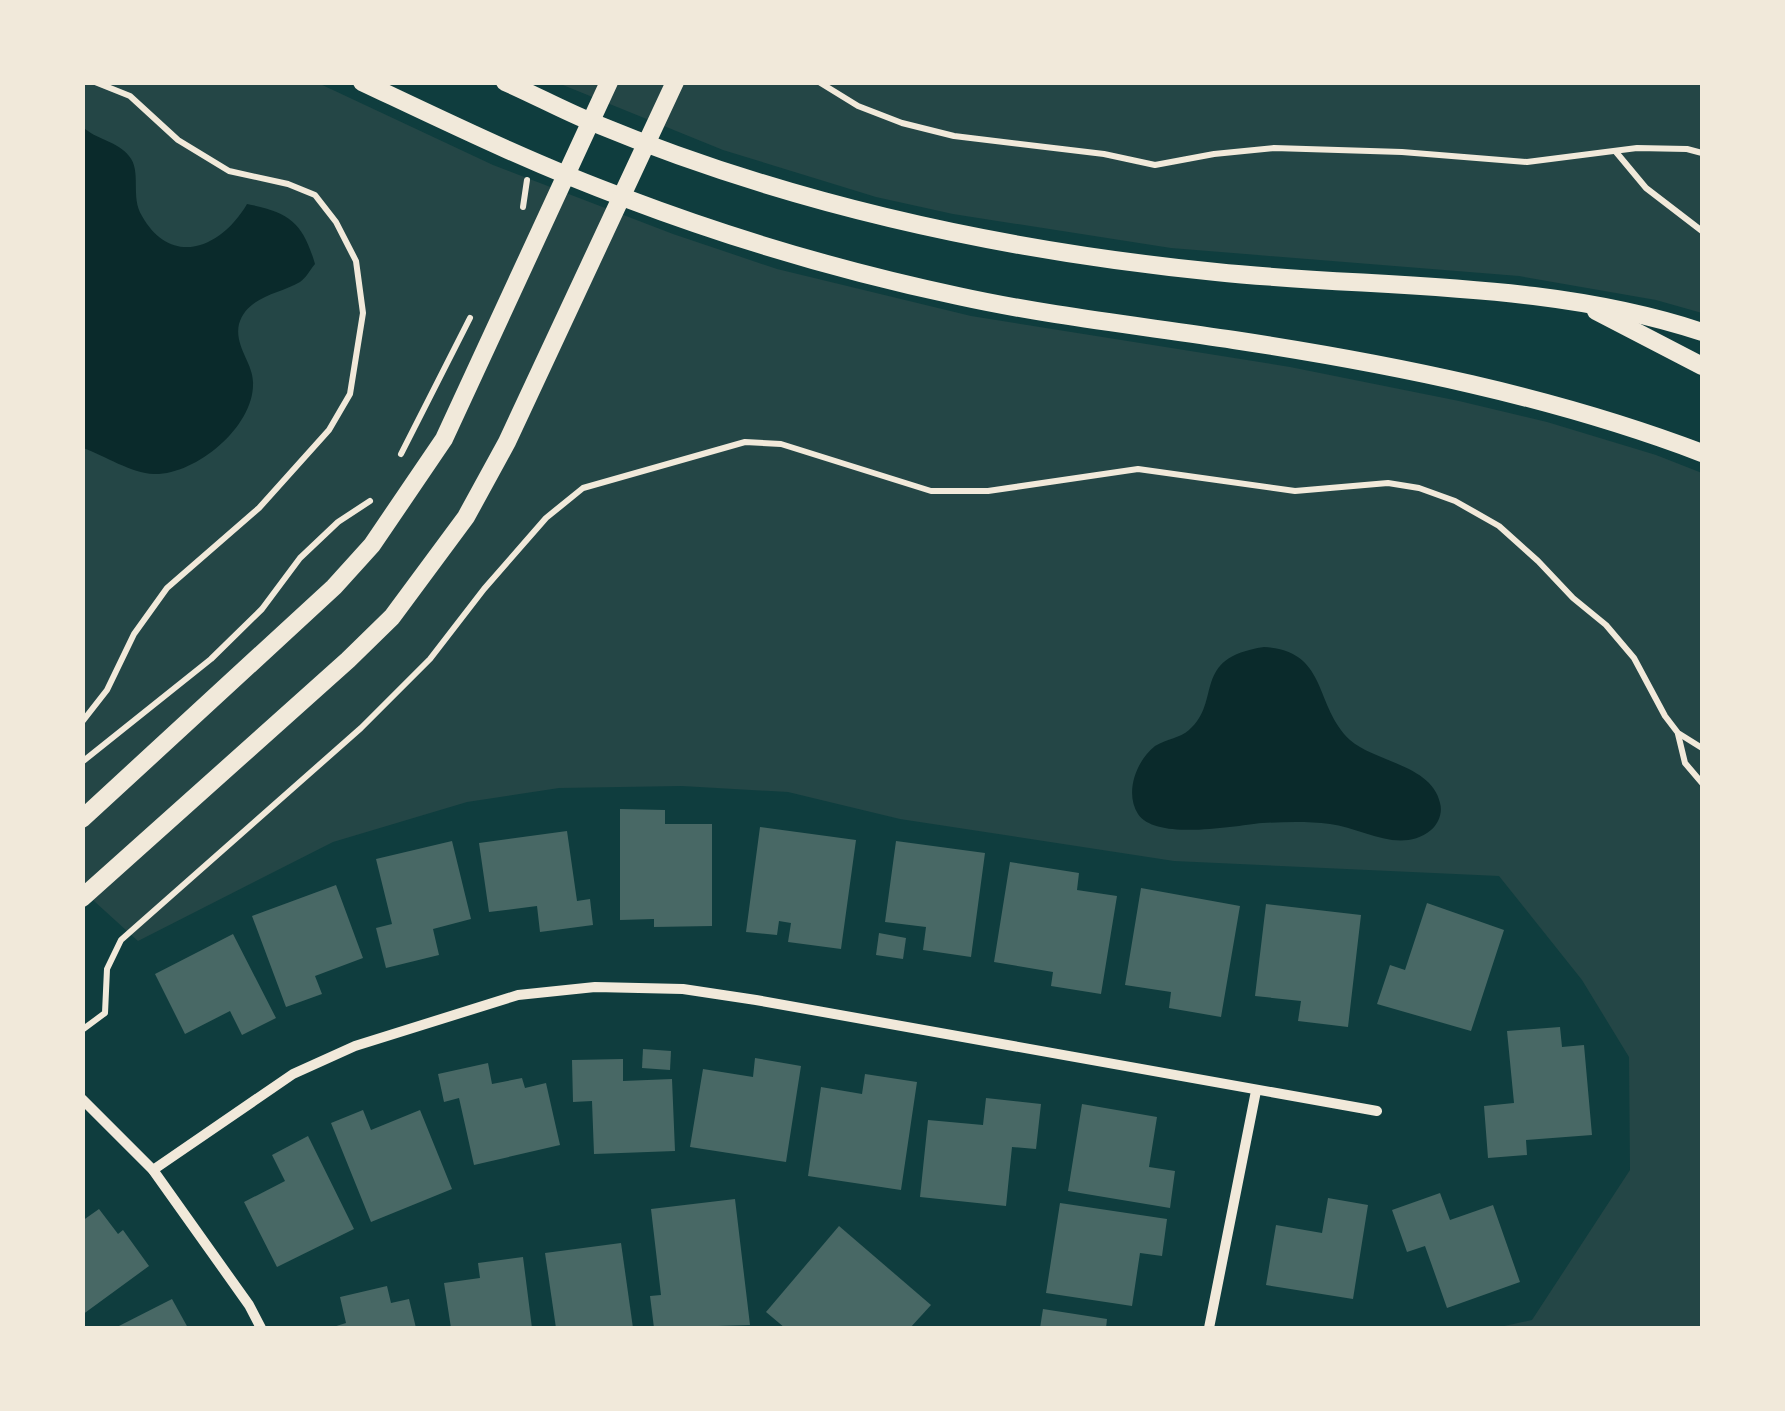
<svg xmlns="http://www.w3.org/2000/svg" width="1785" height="1411" viewBox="0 0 1785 1411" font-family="'PT Sans Narrow',sans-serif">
  <rect width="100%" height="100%" fill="#0f3d3e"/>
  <!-- green -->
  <g fill="#244646">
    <path d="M83,83H318L493,165L673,234L777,269L971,316L1290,367L1459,401L1547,422L1656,455L1702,473V1328H1495L1532,1320L1630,1170L1629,1057L1582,980L1499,876L1174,861L900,819L788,792L682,786L559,788L467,802L333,842L138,941L83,891Z"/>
    <path d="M558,83H1702V313L1656,300L1519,276L1171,248L953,214L876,197L723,150Z"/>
  </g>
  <!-- water -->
  <g fill="#0a2a2b">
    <path d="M83,127C95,139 119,142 129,156C142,171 130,197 142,216C172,269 222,247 247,204C290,212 303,223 315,264C310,270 306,278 300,282C280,294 247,296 239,324C234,346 253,363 253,382C255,426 196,475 154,474C131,473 105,456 83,448Z"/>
    <path d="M1264,647C1329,651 1313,705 1350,740C1375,762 1432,765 1440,803C1443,813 1438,824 1431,830C1400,855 1363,828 1330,824C1307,821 1284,822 1262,823C1233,826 1156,841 1138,814C1124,792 1137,760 1155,746C1166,739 1180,738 1189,730C1223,701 1190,658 1264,647Z"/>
  </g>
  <!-- building -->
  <g fill="#486865">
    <path d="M620,809L665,810V824H712V926L654,927V919L620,920Z"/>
    <path d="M760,827L856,840L841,949L788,942L791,923L779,921L777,935L746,932Z"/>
    <path d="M567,831L577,901L590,899L593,925L540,932L537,906L489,912L479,843Z"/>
    <path d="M452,841L471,919L433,929L439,955L386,968L376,928L392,924L376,859Z"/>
    <path d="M896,841L985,853L971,957L923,950L926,927L885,922Z"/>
    <path d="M1010,862L1079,873L1077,890L1117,896L1101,994L1051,986L1053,972L994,962Z"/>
    <path d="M336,885L363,958L315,976L322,994L286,1007L252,916Z"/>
    <path d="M1141,888L1240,906L1221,1017L1169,1008L1171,992L1125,985Z"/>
    <path d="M1427,903L1504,930L1471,1031L1377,1004L1390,965L1405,970Z"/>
    <path d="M1266,904L1361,915L1348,1027L1298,1021L1301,1001L1255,996Z"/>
    <path d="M879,933L906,938L903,959L876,955Z"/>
    <path d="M233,934L276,1018L242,1035L230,1011L185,1034L155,974Z"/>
    <path d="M1560,1027L1562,1047L1584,1045L1592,1135L1526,1140L1527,1155L1488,1158L1484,1106L1514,1103L1507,1031Z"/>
    <path d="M643,1049L671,1051L670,1070L642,1068Z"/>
    <path d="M755,1058L801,1066L786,1162L690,1147L703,1069L753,1077Z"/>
    <path d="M623,1059V1081L672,1079L675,1151L594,1154L592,1101L573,1102L572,1060Z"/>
    <path d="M488,1063L492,1084L522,1078L525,1088L546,1083L560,1145L474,1165L459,1098L444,1102L438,1074Z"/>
    <path d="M865,1074L917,1082L901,1190L808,1176L821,1087L862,1094Z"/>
    <path d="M986,1098L1041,1104L1036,1149L1012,1147L1006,1206L920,1197L928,1120L983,1125Z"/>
    <path d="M1082,1104L1157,1117L1149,1167L1175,1171L1170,1208L1068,1191Z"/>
    <path d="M363,1110L371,1130L420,1110L452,1189L371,1222L331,1123Z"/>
    <path d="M308,1136L354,1229L277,1267L244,1202L285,1181L272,1155Z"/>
    <path d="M1440,1193L1450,1220L1493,1205L1520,1282L1447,1308L1425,1246L1407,1252L1392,1210Z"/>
    <path d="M1328,1198L1368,1205L1353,1299L1266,1285L1276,1225L1322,1233Z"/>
    <path d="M735,1199L750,1325L654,1328L650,1296L661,1295L651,1209Z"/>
    <path d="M1060,1203L1167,1219L1162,1256L1140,1253L1132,1306L1046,1293Z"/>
    <path d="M99,1209L118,1234L123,1230L149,1266L82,1315V1221Z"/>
    <path d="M839,1226L931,1305L910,1328H785L766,1312Z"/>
    <path d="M621,1243L633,1328H556L545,1253Z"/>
    <path d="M523,1257L532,1328H451L444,1283L480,1278L478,1263Z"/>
    <path d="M387,1286L391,1303L409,1299L416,1328H330L346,1323L340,1297Z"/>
    <path d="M172,1299L188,1328H115Z"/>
    <path d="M1043,1309L1107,1319L1106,1328H1040Z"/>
  </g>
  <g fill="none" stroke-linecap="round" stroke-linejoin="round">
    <!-- path -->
    <g stroke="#f1e9da" stroke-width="6">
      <path d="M819,82L858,106L902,123L954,136L1104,154L1155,165L1214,154L1274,148L1402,152L1527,162L1637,148L1687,149L1702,153"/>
      <path d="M1616,152L1646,188L1702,231"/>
      <path d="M523,207L527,180"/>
      <path d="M401,454L470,318"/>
      <path d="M82,722L107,690L134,634L167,588L259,508L329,430L350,394L363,313L356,261L336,222L315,195L288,184L229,171L178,140L130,96L95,82"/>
      <path d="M1678,734L1685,763L1702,783"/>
      <path d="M82,762L211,659L262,609L300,558L338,522L370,501"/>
      <path d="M82,1030L105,1013L107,969L121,940L361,728L430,659L484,589L546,518L583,488L745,442L781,444L931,491H988L1138,469L1295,491L1388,483L1419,488L1455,501L1499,526L1538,561L1573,598L1606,625L1634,658L1665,716L1678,733L1702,748"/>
    </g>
    <!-- minor -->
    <g stroke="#f1e9da" stroke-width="10">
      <path d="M82,1099L153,1170L249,1305L261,1328"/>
      <path d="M153,1170L293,1074L355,1046L518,995L595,987L683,989L756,1000L1377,1111"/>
      <path d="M1209,1328L1256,1091"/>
    </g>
    <!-- tertiary -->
    <g stroke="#f1e9da" stroke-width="18">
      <path d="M362,82C449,123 535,165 625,198C733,239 845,272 958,296C1049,316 1142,326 1234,340C1392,364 1552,396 1702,453"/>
      <path d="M505,82C535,95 564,111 594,123C792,205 1004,251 1216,272C1379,289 1545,280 1702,332"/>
      <path d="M1596,311L1702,366"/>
      <path d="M82,819L334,587L372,545L444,439L609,82"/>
      <path d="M82,898L348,660L392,617L466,517L507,442L675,82"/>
    </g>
  </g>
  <!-- border -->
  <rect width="1785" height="1411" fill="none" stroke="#f1e9da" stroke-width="170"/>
</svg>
